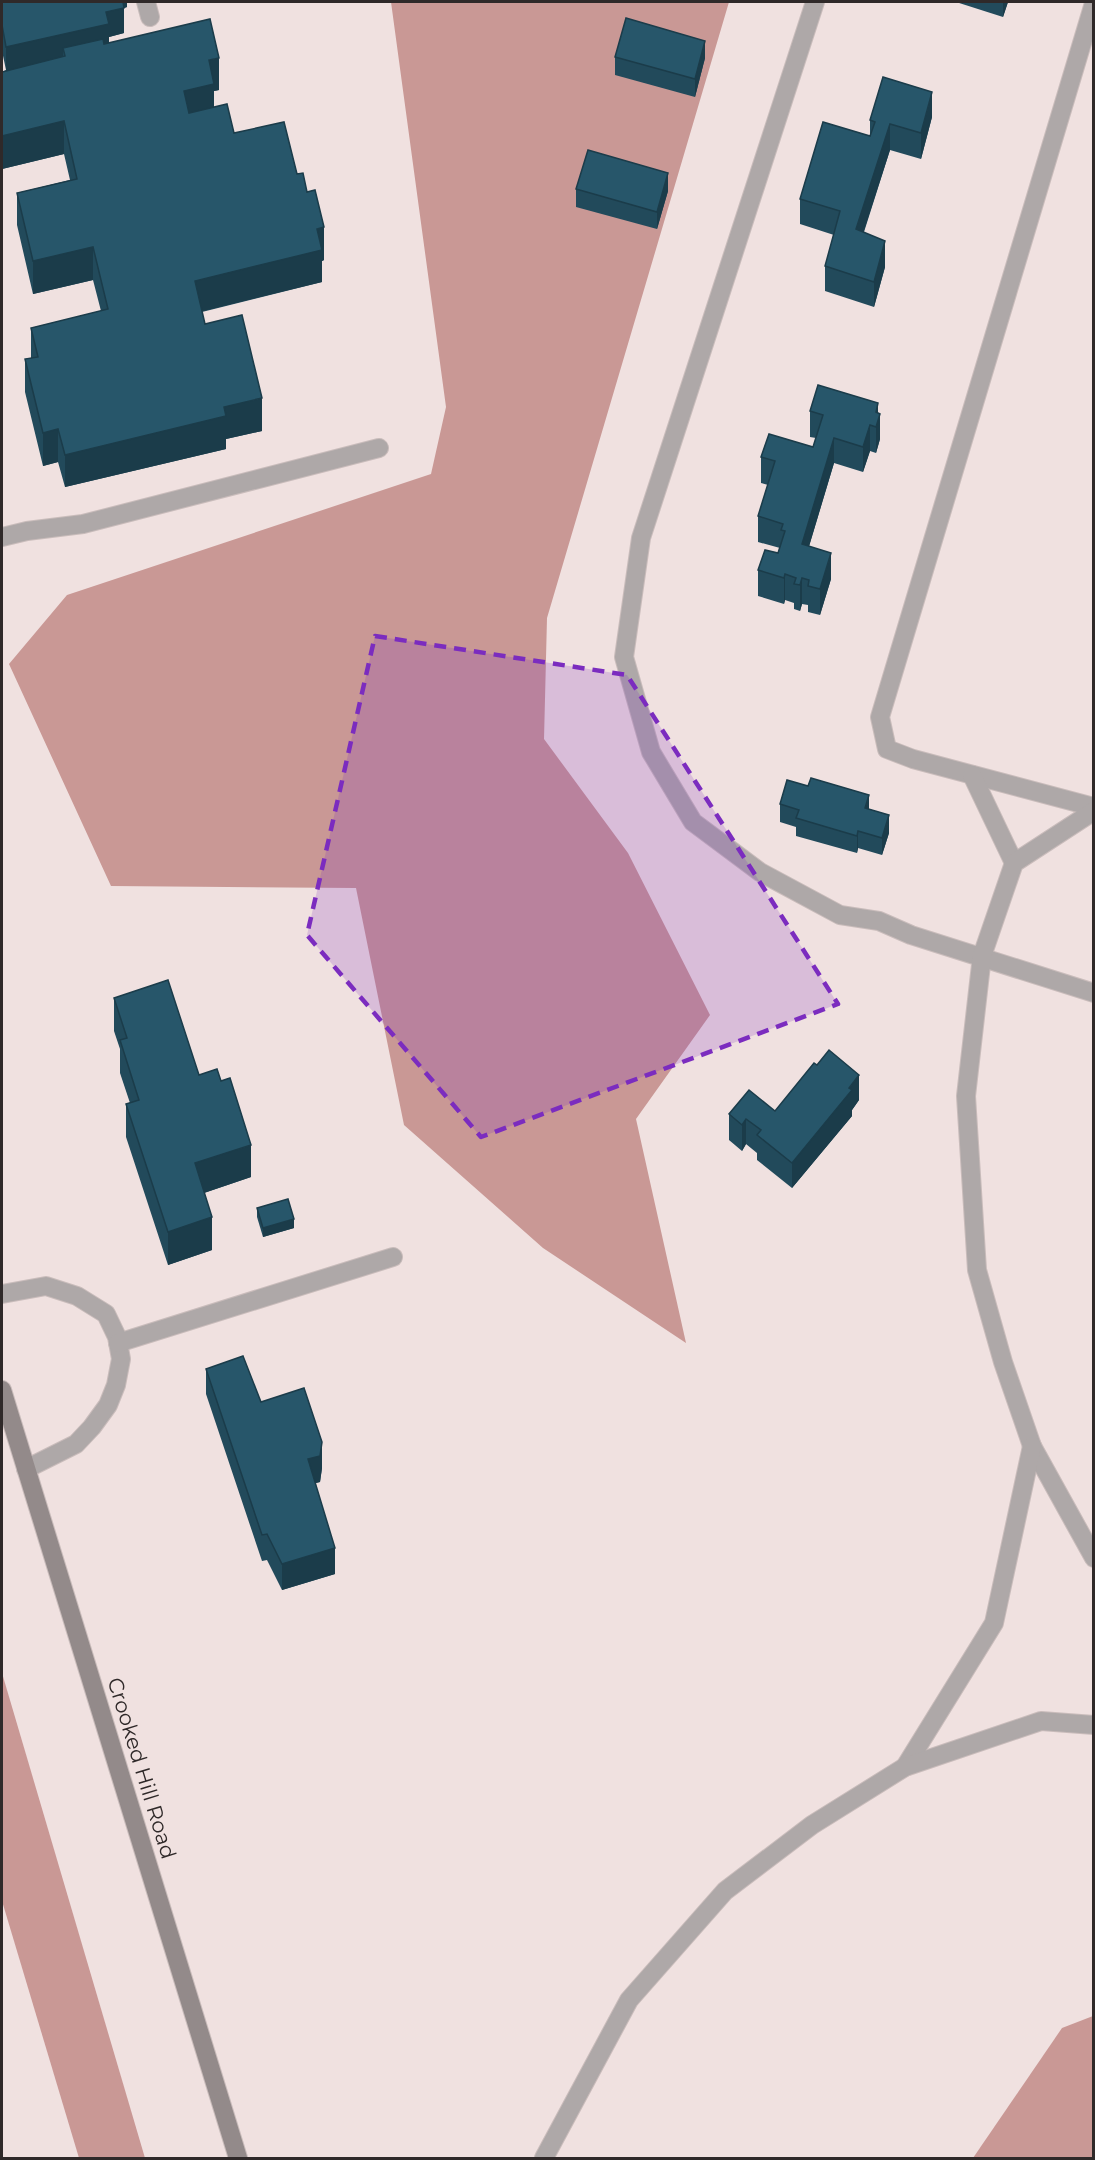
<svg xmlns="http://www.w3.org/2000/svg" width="1095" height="2160" viewBox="0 0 1095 2160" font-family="Montserrat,sans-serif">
  <rect width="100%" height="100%" fill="#f0e1e0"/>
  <!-- forest -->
  <g fill="#c99895">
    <path d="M391,2H729L547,618L544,739L628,853L710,1015L636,1119L686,1343L543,1248L404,1125L356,888L111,886L9,664L67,595L431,474L446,407Z"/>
    <path d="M2,1673L145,2158H79L2,1901Z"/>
    <path d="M1093,2016V2158H973L1062,2028Z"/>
  </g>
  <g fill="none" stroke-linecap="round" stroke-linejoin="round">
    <!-- service casing -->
    <g stroke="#c9bcbb" stroke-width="20">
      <g id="service">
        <path d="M146,2L150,17"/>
        <path d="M815,2L641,538L624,657L651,752L693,822L760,872L840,915L879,921L911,935L1094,993"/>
        <path d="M1094,3L880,717L887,749L913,759L1094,807"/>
        <path d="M2,537L27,531L83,524L379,448"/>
        <path d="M972,775L1014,863"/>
        <path d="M1094,811L1014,863L982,956L966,1096L977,1270L1003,1362L1032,1446L1094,1558"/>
        <path d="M2,1294L46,1286L77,1296L106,1314L117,1337L121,1359L116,1385L108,1405L92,1427L76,1444L26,1469"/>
        <path d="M118,1343L393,1257"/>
        <path d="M905,1767L994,1623L1032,1446"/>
        <path d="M544,2158L629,2000L725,1891L812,1825L905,1767L1041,1721L1094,1725"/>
      </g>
    </g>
    <!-- secondary casing -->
    <g stroke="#c9bcbb" stroke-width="20">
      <path id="secondary" d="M2,1390L238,2158"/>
    </g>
    <!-- service -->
    <use href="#service" stroke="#aea8a8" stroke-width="18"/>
    <!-- secondary -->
    <use href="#secondary" stroke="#938a8a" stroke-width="18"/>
  </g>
  <!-- wall -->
  <g fill="#224a5b">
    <path d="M2,2H127V7L124,8V33L109,37V43L219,90L214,91V107L234,133L297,174L324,260L322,261V282L202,312L205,324L262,431L226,439V449L65,487L58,462L43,466L25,392V359L31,358V328L101,311L93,280L33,294L17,225V193L70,180L64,154L2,169V72L6,70L2,51Z"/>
    <path d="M956,2H1008L1003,17Z"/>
    <path d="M615,57L705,58L695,97L615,75Z"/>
    <path d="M932,117L921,159L890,150L864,232L885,267L874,307L825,291V266L834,235L800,224V199L870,136V120Z"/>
    <path d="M576,189L668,191L657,229L576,207Z"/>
    <path d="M810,411L878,413L880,439L876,453L870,451L863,472L834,463L809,546L831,579L820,615L808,612V605L802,604L800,611L794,609V603L785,600L784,604L758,596V570L778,553L780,548L758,542V516L768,485L761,483V457L813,447L816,438L810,437Z"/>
    <path d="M780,804L869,809L889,833L882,855L858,848L857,853L796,836V827L780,822Z"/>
    <path d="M114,998L199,1075L251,1177L204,1193L212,1250L168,1265L126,1137V1104L130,1103L120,1073V1049L114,1031Z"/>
    <path d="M859,1100L852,1110V1116L792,1188L757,1160V1153L746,1144L742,1151L729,1140V1114L775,1111Z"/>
    <path d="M257,1208L294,1228L263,1237L257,1217Z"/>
    <path d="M206,1369L261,1402L322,1468L320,1482L315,1483L335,1574L282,1590L267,1560L262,1561L206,1394Z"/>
  </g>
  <!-- shaded-wall -->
  <g fill="#1b3c4a">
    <path d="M119,2H127V7L124,8V33L109,37V50L65,56L63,48V60L6,73V47L106,12Z"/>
    <path d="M1003,2H1008L1003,17Z"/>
    <path d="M705,41V58L695,97V79Z"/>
    <path d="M219,58V90L214,91V117L184,124V91L209,60Z"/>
    <path d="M932,92V117L921,159V133Z"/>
    <path d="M64,121V154L2,169V136Z"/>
    <path d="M890,124V150L856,255V229Z"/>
    <path d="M668,173V191L657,229V212Z"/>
    <path d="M324,227V260L322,261V282L195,313V281L317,229Z"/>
    <path d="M885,241V267L874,307V282Z"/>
    <path d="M93,247V280L33,294V261Z"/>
    <path d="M262,398V431L226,439V449L65,487V455L224,407Z"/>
    <path d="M878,403V419L880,414V439L876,453V412Z"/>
    <path d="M870,425V451L863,472V447Z"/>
    <path d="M58,429V462L43,466V433Z"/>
    <path d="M834,438V463L802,570V544Z"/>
    <path d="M831,553V579L820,615V589Z"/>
    <path d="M785,574V600L784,604V578Z"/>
    <path d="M802,578V604L800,611V585Z"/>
    <path d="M869,795V813L865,808Z"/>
    <path d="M889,815V833L882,855V838Z"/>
    <path d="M858,831V848L857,853V836Z"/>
    <path d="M859,1075V1100L852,1110V1116L792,1188V1163Z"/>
    <path d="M746,1119V1144L742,1151V1125Z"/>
    <path d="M251,1145V1177L195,1196V1163Z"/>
    <path d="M212,1217V1250L168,1265V1232Z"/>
    <path d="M294,1219V1228L263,1237V1228Z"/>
    <path d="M322,1442V1468L320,1482L308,1485V1459Z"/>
    <path d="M335,1548V1574L282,1590V1564Z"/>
  </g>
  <!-- building -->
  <g fill="#27566a" stroke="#1b3c4a" stroke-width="1.5">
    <path d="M2,2H123L124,8L106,12L109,24L6,47L2,25Z"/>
    <path d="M626,18L705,41L695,79L615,57Z"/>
    <path d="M210,19L219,58L209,60L214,84L184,91L189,113L227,104L234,133L284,122L297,174L303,173L307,192L315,190L324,227L317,229L322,250L195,281L205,324L242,315L262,398L224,407L226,416L65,455L58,429L43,433L25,359L38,357L31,328L108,309L93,247L33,261L17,193L77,179L64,121L2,136V72L65,56L63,48L103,39L104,44Z"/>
    <path d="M883,77L932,92L921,133L890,124L856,229L885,241L874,282L825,266L840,211L800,199L823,122L870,136L875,122L870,120Z"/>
    <path d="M588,150L668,173L657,212L576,189Z"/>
    <path d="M818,385L878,403L876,412L880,414L876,427L870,425L863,447L834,438L802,544L831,553L820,589L808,586L809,580L802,578L800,585L794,584L796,578L785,574L784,578L758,570L765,550L778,553L785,531L781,530L783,524L758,516L775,461L761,457L769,434L813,447L823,415L810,411Z"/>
    <path d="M811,778L869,795L865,808L889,815L882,838L858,831L857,836L796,818L799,810L780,804L787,780L808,786Z"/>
    <path d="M168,980L199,1075L217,1069L221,1081L230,1078L251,1145L195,1163L212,1217L168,1232L126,1104L139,1100L120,1040L127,1038L114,998Z"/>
    <path d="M829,1050L859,1075L849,1088L852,1090L792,1163L757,1135L761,1130L746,1119L742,1125L729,1114L749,1090L775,1111L814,1063L817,1065Z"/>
    <path d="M288,1199L294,1219L263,1228L257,1208Z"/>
    <path d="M243,1356L261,1402L304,1388L322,1442L320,1456L308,1459L335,1548L282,1564L267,1534L262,1535L206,1369Z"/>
  </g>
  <!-- marked area -->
  <path fill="#7b2cbf" fill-opacity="0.2" stroke="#7b2cbf" stroke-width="4.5" stroke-dasharray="12 8" stroke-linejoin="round" d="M375,636L627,675L838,1004L481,1137L307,935Z"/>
  <g text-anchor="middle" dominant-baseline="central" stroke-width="6" stroke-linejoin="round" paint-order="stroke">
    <!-- street labels -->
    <g font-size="21" fill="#2f2929" stroke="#f0e1e0">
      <text transform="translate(142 1768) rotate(73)">Crooked Hill Road</text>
    </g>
  </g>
  <!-- border -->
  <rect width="1095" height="2160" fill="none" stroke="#2f2929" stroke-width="6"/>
</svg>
